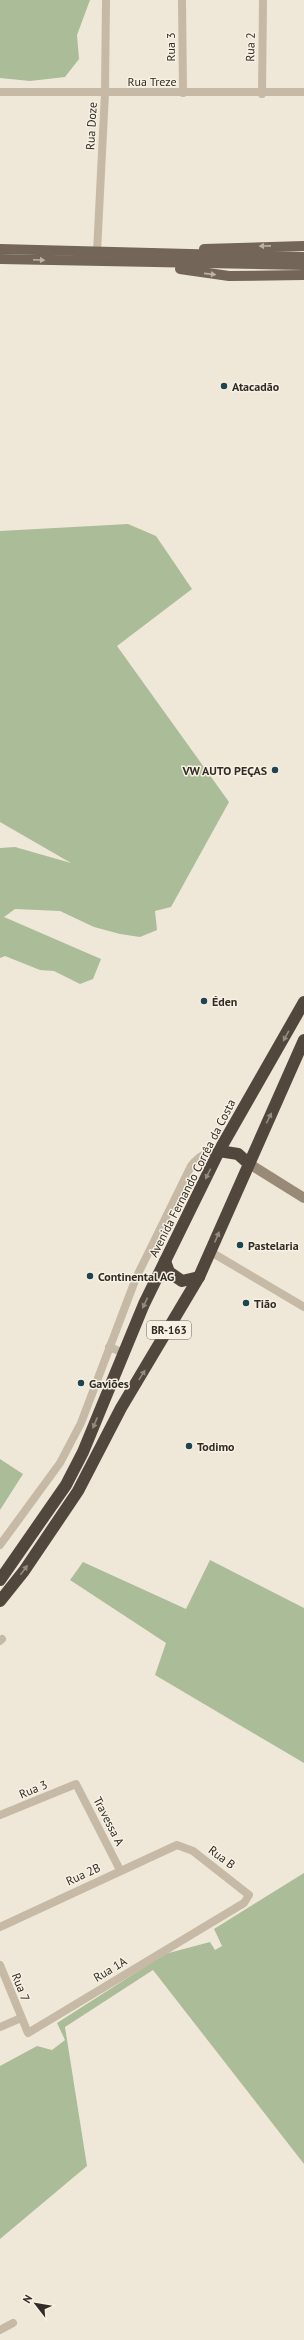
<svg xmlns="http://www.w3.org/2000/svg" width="304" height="2340" viewBox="0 0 304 2340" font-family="'PT Sans',sans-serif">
  <rect width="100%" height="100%" fill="#efe8d8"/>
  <!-- green -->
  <g fill="#abbc99">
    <path d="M0,0H90L77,35L79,59L65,77L30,81L0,78Z"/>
    <path d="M128,524L156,536L192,589L117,646L229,802L171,907L155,911L157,930L140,937L120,934L94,927L60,911L15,909L4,917L101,959L93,979L80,984L54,971L40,970L5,956L0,958V848L15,847L71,863L0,822V531Z"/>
    <path d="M0,1459L23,1474L0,1510Z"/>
    <path d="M210,1560L304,1608V1763L155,1675L166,1643L70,1580L83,1562L186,1609Z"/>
    <path d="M304,1873V2164L153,1970L65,2027L87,2166L0,2239V2066L37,2046L52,2050L65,2040L57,2023L165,1954L210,1942L215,1950L222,1946L214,1929Z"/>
  </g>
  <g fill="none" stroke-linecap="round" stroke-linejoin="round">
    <!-- street -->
    <g stroke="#c6b9a5" stroke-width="8">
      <path d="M182,0L183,93"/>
      <path d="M0,92H304"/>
      <path d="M262,94L263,0"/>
      <path d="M97,252L105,93L106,0"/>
      <path d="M211,1252L304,1307"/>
      <path d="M109,1347L124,1353"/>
      <path d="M0,1545L60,1463L81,1423L136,1278L191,1166C199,1156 206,1152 219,1151"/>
      <path d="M0,1641L2,1639"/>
      <path d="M0,1815L76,1784L120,1870"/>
      <path d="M0,1927L177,1845L193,1851L249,1895L244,1903L28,2033L0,1965"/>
      <path d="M0,2027L21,2018"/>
      <path d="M0,2330L13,2323"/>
    </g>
    <!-- secondary -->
    <path stroke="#998977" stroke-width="10" d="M248,1163L304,1198"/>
    <!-- primary -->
    <g stroke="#736658" stroke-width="10">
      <path d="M0,249L304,257"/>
      <path d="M204,249L304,246"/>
      <path d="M0,259L304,265"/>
      <path d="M180,269L229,276L304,275"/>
    </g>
    <!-- highway -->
    <g stroke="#52473d" stroke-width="12">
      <path d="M219,1151L238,1154L248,1163"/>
      <path d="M165,1261L169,1272L182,1281L199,1277"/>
      <path d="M0,1580L66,1485L83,1452L144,1304L219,1151L304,1002"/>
      <path d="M0,1601L24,1571L78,1491L121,1408L199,1277L304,1040"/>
    </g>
  </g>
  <!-- one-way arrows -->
  <defs><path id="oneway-solid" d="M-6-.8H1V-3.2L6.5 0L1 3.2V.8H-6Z"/></defs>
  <g fill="#bcb2a5">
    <use href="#oneway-solid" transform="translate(265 246) rotate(179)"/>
    <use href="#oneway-solid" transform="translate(39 260) rotate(2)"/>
    <use href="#oneway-solid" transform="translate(210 274) rotate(6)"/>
  </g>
  <g fill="#948b80">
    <use href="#oneway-solid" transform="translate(286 1036) rotate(119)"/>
    <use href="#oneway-solid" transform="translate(269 1118) rotate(-64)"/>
    <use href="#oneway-solid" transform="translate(208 1174) rotate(116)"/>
    <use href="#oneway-solid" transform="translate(217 1237) rotate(-67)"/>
    <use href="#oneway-solid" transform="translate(145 1303) rotate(115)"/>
    <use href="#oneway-solid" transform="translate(142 1375) rotate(-58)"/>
    <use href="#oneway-solid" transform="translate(95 1423) rotate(113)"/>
    <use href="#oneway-solid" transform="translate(24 1570) rotate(-53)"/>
  </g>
  <!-- markers -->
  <g fill="#1f4450" stroke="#f7f1e4" stroke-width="1.5">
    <circle cx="224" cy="386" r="4"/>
    <circle cx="275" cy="770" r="4"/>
    <circle cx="204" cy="1001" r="4"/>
    <circle cx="240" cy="1245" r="4"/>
    <circle cx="90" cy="1276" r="4"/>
    <circle cx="246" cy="1303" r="4"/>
    <circle cx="81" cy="1383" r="4"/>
    <circle cx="189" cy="1446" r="4"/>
  </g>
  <g text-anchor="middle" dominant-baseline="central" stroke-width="3" stroke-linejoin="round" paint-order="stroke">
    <!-- shield labels -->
    <rect fill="#f7f1e4" stroke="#6d675f" stroke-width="1" x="147" y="1321" width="44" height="18" rx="3"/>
    <g font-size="11" font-weight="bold" fill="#322c26">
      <text x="169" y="1330">BR-163</text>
    </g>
    <!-- street labels -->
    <g font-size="12" fill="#322c26" stroke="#f7f1e4">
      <text transform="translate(170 47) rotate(-90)">Rua 3</text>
      <text transform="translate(250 47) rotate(-89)">Rua 2</text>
      <text x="152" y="81">Rua Treze</text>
      <text transform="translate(91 126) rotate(-87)">Rua Doze</text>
      <text transform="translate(192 1178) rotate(-63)">Avenida Fernando Corrêa da Costa</text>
      <text transform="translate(33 1789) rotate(-22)">Rua 3</text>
      <text transform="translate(109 1821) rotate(63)">Travessa A</text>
      <text transform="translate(222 1857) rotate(37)">Rua B</text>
      <text transform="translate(83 1874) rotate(-25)">Rua 2B</text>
      <text transform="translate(110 1969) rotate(-31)">Rua 1A</text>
      <text transform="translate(21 1987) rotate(69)">Rua 7</text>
    </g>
    <!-- poi labels -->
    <g font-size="12" font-weight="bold" fill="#322c26" stroke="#f7f1e4" text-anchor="start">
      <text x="232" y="386">Atacadão</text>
      <text x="267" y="770" text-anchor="end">VW AUTO PEÇAS</text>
      <text x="212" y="1001">Éden</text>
      <text x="248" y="1245">Pastelaria</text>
      <text x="98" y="1276">Continental AG</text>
      <text x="254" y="1303">Tião</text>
      <text x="89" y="1383">Gaviões</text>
      <text x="197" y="1446">Todimo</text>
    </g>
  </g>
  <!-- north arrow -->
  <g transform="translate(36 2304) rotate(301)" stroke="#f7f1e4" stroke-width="3" paint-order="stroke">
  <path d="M0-3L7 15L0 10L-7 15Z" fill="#322c26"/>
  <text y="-6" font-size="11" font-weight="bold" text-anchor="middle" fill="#322c26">N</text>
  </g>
</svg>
